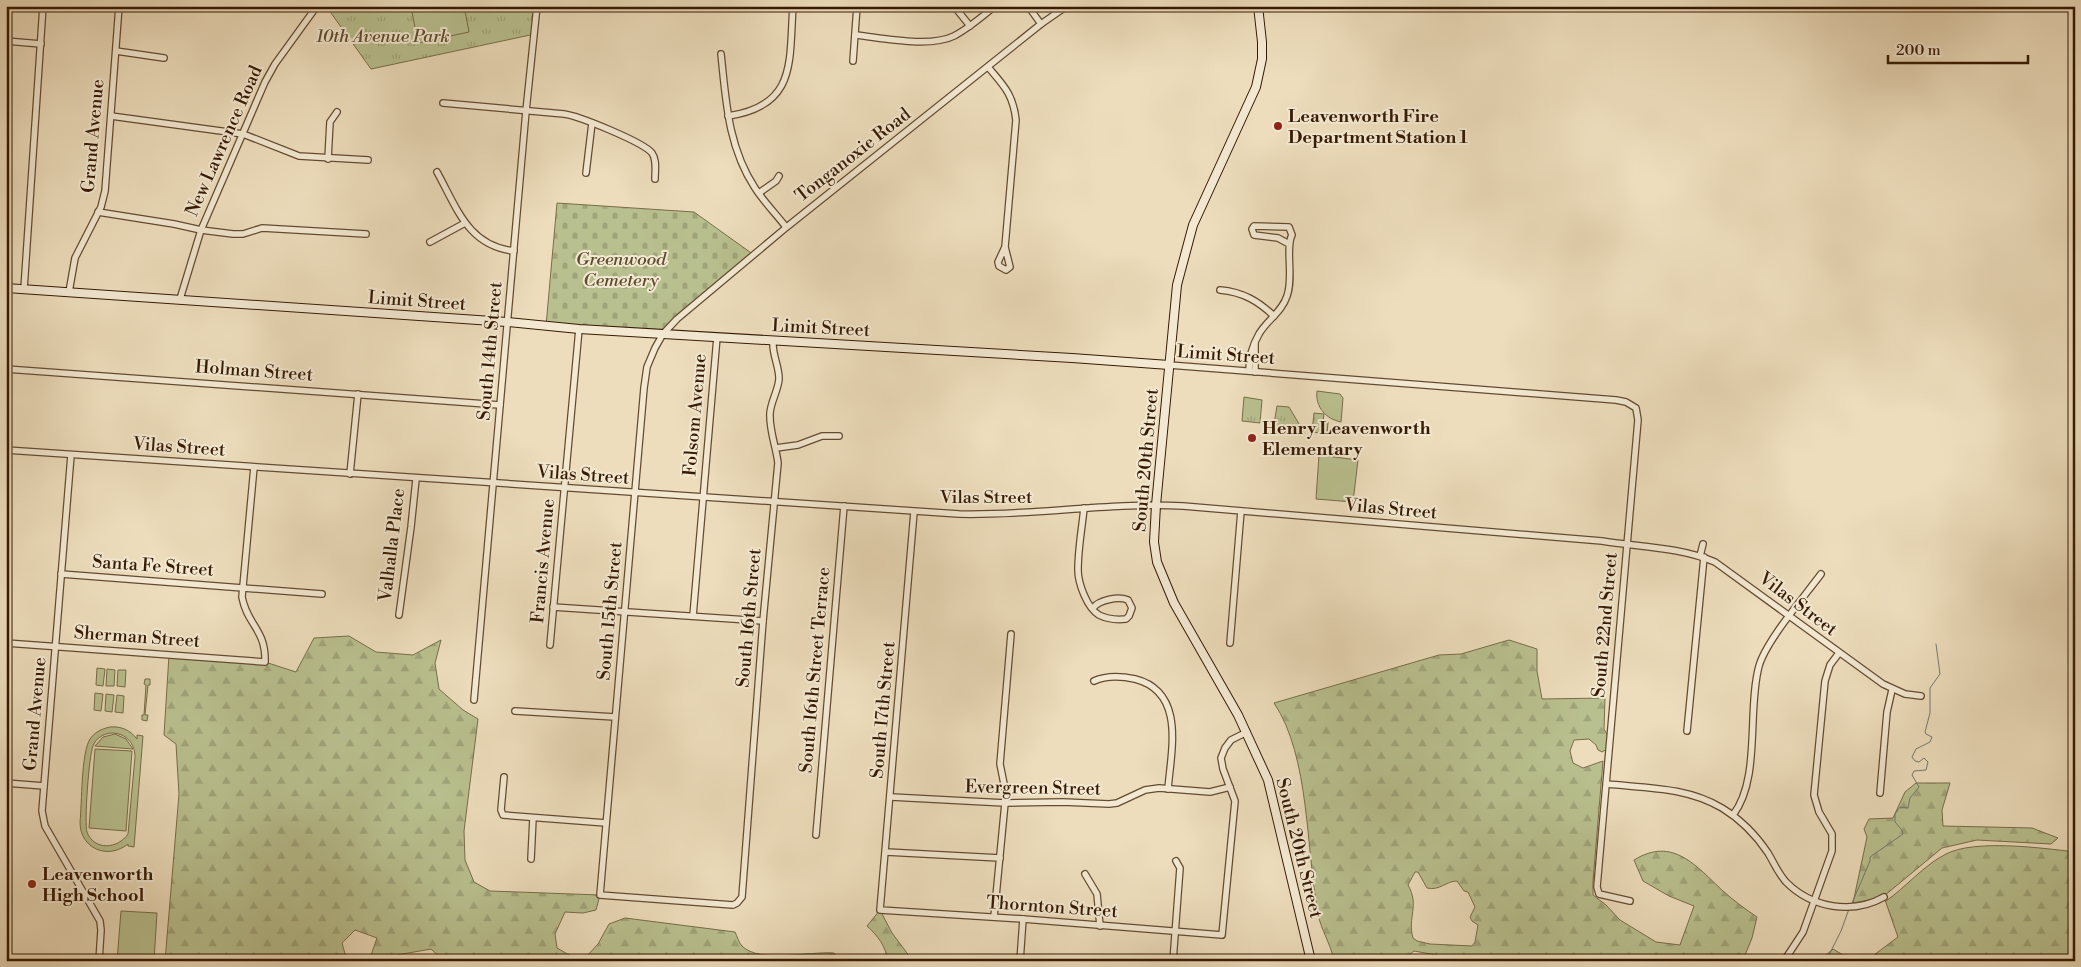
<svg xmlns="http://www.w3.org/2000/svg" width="2081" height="967" viewBox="0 0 2081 967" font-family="'Libre Bodoni',serif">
  <defs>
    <pattern id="grass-tufts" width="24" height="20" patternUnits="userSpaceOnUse" patternTransform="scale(1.25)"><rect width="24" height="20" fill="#b9c08f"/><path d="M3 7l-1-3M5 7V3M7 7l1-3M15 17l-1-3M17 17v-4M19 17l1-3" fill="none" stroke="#a0a47a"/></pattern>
    <pattern id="forest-firs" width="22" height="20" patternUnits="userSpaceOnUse" patternTransform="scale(1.25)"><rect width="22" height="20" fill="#b9c08f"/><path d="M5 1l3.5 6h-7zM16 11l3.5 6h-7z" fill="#a0a47a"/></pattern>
    <pattern id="cemetery-stones" width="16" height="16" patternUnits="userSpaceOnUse" patternTransform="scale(1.25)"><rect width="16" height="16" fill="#b9c08f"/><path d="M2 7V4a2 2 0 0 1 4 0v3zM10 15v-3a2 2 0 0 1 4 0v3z" fill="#a0a47a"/></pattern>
  </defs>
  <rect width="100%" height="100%" fill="#edddbc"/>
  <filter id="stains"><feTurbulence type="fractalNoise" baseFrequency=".004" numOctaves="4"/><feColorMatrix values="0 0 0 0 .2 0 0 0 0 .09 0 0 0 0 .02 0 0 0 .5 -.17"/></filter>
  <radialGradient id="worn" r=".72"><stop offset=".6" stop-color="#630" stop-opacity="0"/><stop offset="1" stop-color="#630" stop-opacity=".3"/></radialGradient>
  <!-- grass -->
  <g fill="url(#grass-tufts)" stroke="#786d48">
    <path d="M326,6H537L535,34L371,69Z"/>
    <path d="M1244,397L1262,400L1260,423L1242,421Z"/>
    <path d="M1277,406L1289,407L1305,434L1273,430Z"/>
    <path d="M1314,413L1324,414L1323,421L1328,422L1327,434L1312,432Z"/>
  </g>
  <!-- forest -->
  <g fill="url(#forest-firs)" stroke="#786d48" fill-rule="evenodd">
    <path d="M349,636L376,652L413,655L441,640L435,663L439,689L463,710L478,719L464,831L465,860L474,882L490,891L600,895L596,910L583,913L565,912L555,934L557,948L571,956H587L598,944L609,924L625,918L735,932C737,936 739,943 742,946C760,964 809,951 834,953L841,961H444L431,949L397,955L391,961H369L377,938L355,930L342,943L347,961H165L179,794L176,744L164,735L169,655L265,662L296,672L314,638Z"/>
    <path d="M1509,640L1537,649V671L1542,699L1605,698L1604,729L1608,736L1607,749L1602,752L1598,750L1596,745L1589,739L1574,740L1570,751L1573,763L1583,768L1603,761L1593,881V895L1606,905L1620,920L1656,942L1680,945L1694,906L1669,896L1643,881L1634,860C1673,836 1696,866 1723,891C1733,900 1745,909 1757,917L1752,938L1743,960L1744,961H1513L1458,959L1414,951L1402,961H1334C1331,944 1321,930 1318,914C1306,851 1310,756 1274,703L1439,655L1461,654ZM1415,872H1418L1427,888C1440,891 1446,881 1457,881L1464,891L1468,892L1475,907L1470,917L1472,921L1478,925L1475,942L1472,946L1430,944L1417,941L1413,938C1407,917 1420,906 1408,885Z"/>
    <path d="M1916,783H1950L1942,810L1943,826L2032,828L2058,838L2051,844L1977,840L1942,848L1884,896L1886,901C1906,887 1924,865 1946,854C1975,839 2042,848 2075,852V961H1866L1898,937L1884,897L1853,903L1867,837L1864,829L1869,819L1893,818L1905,792Z"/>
    <path d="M880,910L892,933L913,961H887C887,947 877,935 867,926Z"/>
    <path d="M1833,949L1853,961H1819Z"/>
  </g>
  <!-- cemetery -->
  <path fill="url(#cemetery-stones)" stroke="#786d48" d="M557,203L694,212L754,255L663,334L546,326Z"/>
  <!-- pitch -->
  <g fill="#b9c08f" stroke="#786d48" fill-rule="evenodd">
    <path d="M442,6H464L469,32L418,43L412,12Z"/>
    <path d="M1317,391L1340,394L1343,398L1341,422C1326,419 1315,407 1317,391Z"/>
    <path d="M1319,455L1358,460L1353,502L1316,499Z"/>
    <path d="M97,668L105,669L103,686L96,685Z"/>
    <path d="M107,669L115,670L114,686H106Z"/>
    <path d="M118,670H126L125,687L117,686Z"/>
    <path d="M145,679H150V685H148L145,715H148L147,721L142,720V715H144L146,685L144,684Z"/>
    <path d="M95,693L103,694L101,711L94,710Z"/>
    <path d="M106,694L114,695L112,712L105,711Z"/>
    <path d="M117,695L124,696L123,713L115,712Z"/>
    <path d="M110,727C121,726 130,730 137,739V735L143,736L134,847L128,846V844C108,860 80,849 80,822C82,804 81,753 90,739C95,732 101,729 110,727ZM111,733C126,733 135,743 135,757L128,834C118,849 94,851 87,832C84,823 89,755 93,746C96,738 103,734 111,733Z"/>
    <path d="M115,734L126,739L133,749L95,746L103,737Z"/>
    <path d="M95,749L132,751L126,831L89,828Z"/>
    <path d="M121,911L157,913L154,961H117Z"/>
  </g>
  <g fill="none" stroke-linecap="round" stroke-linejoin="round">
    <!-- stream -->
    <g stroke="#757972" stroke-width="1">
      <path d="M1852,903L1870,861V857L1903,834L1902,830L1895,822V814L1900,807L1908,808L1910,798L1919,787L1912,775L1914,771L1926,770L1928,762L1924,758L1919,762L1915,761L1912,757L1916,749L1930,742L1932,737L1926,734L1925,732L1930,713V688L1940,674L1936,644"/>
      <path d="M1826,961L1841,931L1849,909"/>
    </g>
    <!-- street casing -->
    <g stroke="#644b30" stroke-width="8">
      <g id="street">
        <path d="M954,6L970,26"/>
        <path d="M1028,6L1041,24"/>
        <path d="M855,35C883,38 929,48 954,36C969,28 982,17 995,6"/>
        <path d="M6,41L41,44"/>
        <path d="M116,51L164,58"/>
        <path d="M721,54C726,101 728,147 755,188C764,202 776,214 786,227"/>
        <path d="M853,61L857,6"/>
        <path d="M988,67C1004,86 1013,94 1016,120L1005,247L998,262L999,266L1006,270L1010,267L1005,247"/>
        <path d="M443,103L564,114C579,116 643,142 652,153C657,160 655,170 655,179"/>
        <path d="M111,116L243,134L299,156L368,160"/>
        <path d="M728,116C797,106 789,62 793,6"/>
        <path d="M328,159L330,122L337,112"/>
        <path d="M437,172C457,208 468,246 514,251"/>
        <path d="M586,173L592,123"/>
        <path d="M759,193L776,181L779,176"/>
        <path d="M98,212L174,224L201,230L233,234H243L262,228L366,234"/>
        <path d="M430,242L465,223"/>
        <path d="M24,289L43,6"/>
        <path d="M1220,290C1243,292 1258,301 1274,316"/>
        <path d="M69,292L75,258L101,207L105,191L119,6"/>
        <path d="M180,299L201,230L265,82L275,64L317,6"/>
        <path d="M773,341C772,355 779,365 779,379C778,391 771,401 770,413C769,430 776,446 778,463L763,621L742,897L737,903L733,905L600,895L644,388L647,367L655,348L663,334L677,319L788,226L1041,24L1067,6"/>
        <path d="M1169,365L1616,400L1626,402L1636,408L1638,420L1597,887L1599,894L1630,901"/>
        <path d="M6,369L500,405"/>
        <path d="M1249,371C1249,358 1252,346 1259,334C1267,320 1282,312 1287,296C1294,277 1285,248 1292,235L1289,227L1254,226L1252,229L1254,235L1278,238L1289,244"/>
        <path d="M1255,372V344"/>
        <path d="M776,448L798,445L822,436H839"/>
        <path d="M6,450L959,514C1034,516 1108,502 1183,506L1602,541C1640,547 1680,547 1715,562L1883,684L1905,694L1921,696"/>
        <path d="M71,455L42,811L45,826L100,921L101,930L99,961"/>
        <path d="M350,474L358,394"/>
        <path d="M1084,508C1082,528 1078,549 1078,570C1078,583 1087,608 1099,615C1107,619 1117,620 1126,619L1129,616L1132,608L1128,600C1118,596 1099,600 1093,608"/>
        <path d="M914,512L880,910L1023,919L1222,935L1235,801L1223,769L1221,758L1225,748L1231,740L1247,732"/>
        <path d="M1700,556L1703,544"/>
        <path d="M61,574L322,594"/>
        <path d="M553,607L763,621"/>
        <path d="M399,615L411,527L416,479"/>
        <path d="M693,616L717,337"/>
        <path d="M6,643L265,662C266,629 247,625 242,597L254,467"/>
        <path d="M1230,643L1241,511"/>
        <path d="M550,645L579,329"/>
        <path d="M1094,681C1107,675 1121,676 1135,679C1186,692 1171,751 1168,789"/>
        <path d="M474,700L526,111L537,6"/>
        <path d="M515,711L615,717"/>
        <path d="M1687,731L1704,557"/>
        <path d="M504,777L501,810L503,815L606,823"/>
        <path d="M6,783L44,786"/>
        <path d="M1607,784C1646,788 1687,787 1722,808C1740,819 1756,835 1768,853C1774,863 1778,873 1786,882C1812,908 1852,915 1884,897"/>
        <path d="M1880,793L1887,712L1892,690"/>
        <path d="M891,797L1005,803L1063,802L1109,804L1117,803L1145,790L1159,788L1210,792L1230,787"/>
        <path d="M1733,815C1761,779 1747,710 1759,666C1766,641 1804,597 1821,574"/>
        <path d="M816,835L844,506"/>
        <path d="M886,852L1000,858"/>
        <path d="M531,859L533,818"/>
        <path d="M1085,874L1097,894L1100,926"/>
        <path d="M994,917L1005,803V789L1000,764L1011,634"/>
        <path d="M1020,961L1023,919"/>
        <path d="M1173,961L1180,868L1176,861"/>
        <path d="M1784,961L1803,932L1832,851V834L1819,812L1814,795L1825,681L1830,665L1839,653"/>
      </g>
    </g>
    <!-- secondary casing -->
    <g stroke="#361a02" stroke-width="10">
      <g id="secondary">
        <path d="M1258,6L1262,42V59L1256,87L1193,225L1177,285L1156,505L1154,542L1157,562L1174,603L1238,715L1268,780L1311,961"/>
        <path d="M6,288L507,322L579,329L1072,358L1169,365"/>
      </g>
    </g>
    <!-- street -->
    <use href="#street" stroke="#f3e9d3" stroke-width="5.5"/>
    <!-- secondary -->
    <use href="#secondary" stroke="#f3e9d3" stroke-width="8"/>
  </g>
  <!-- markers -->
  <g fill="#8f2418" stroke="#f3e9d3" stroke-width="2">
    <circle cx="1278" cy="126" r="5"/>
    <circle cx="1252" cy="438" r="5"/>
    <circle cx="32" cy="884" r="5"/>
  </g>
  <g text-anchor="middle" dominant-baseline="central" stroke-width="4" stroke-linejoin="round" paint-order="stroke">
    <!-- park labels -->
    <g font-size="18" font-style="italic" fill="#5d4c2c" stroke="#f3e9d3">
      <text x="383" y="36">10th Avenue Park</text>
      <text x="621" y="259">Greenwood<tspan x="621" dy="21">Cemetery</tspan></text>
    </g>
    <!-- poi labels -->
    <g font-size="18" font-weight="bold" fill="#361a02" stroke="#f3e9d3" text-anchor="start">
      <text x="1288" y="116">Leavenworth Fire<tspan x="1288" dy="21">Department Station 1</tspan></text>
      <text x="1262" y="428">Henry Leavenworth<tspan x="1262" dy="21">Elementary</tspan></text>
      <text x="42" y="874">Leavenworth<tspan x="42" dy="21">High School</tspan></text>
    </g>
    <!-- street labels -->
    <g font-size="18" fill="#361a02" stroke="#f3e9d3">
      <text transform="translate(93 136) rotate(-85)">Grand Avenue</text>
      <text transform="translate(224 141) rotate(-66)">New Lawrence Road</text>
      <text transform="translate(853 155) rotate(-38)">Tonganoxie Road</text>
      <text transform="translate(417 301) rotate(4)">Limit Street</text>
      <text transform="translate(821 328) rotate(3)">Limit Street</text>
      <text transform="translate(490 351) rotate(-85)">South 14th Street</text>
      <text transform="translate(1226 355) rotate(4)">Limit Street</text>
      <text transform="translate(254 371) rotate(4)">Holman Street</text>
      <text transform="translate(695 415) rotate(-85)">Folsom Avenue</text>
      <text transform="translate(179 447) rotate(4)">Vilas Street</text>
      <text transform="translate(1146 460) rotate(-85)">South 20th Street</text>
      <text transform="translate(583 475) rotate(4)">Vilas Street</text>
      <text x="986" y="497">Vilas Street</text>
      <text transform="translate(1391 509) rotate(5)">Vilas Street</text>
      <text transform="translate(392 545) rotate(-83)">Valhalla Place</text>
      <text transform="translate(543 561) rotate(-85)">Francis Avenue</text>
      <text transform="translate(153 566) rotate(4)">Santa Fe Street</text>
      <text transform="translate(1798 604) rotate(37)">Vilas Street</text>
      <text transform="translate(610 611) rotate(-85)">South 15th Street</text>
      <text transform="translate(749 618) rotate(-85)">South 16th Street</text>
      <text transform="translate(1605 625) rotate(-85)">South 22nd Street</text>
      <text transform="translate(137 637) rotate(4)">Sherman Street</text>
      <text transform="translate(815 670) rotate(-85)">South 16th Street Terrace</text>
      <text transform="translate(883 710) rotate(-85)">South 17th Street</text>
      <text transform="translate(35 714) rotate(-85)">Grand Avenue</text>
      <text transform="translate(1033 788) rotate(1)">Evergreen Street</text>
      <text transform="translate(1299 848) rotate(76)">South 20th Street</text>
      <text transform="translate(1052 907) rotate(4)">Thornton Street</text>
    </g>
  </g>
  <!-- margin -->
  <rect width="2081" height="967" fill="none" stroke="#edddbc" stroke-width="25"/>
  <rect x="8" y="8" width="2066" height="952" fill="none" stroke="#361a02" stroke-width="2.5"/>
  <rect x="12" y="12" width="2056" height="942" fill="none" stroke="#361a02"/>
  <!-- scale -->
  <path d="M1888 55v8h140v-8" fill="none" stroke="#361a02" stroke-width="2.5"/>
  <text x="1896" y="55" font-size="15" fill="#361a02" stroke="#f3e9d3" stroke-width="4" paint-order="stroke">200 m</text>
  <rect width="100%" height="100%" filter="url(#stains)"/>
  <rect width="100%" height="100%" fill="url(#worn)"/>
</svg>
